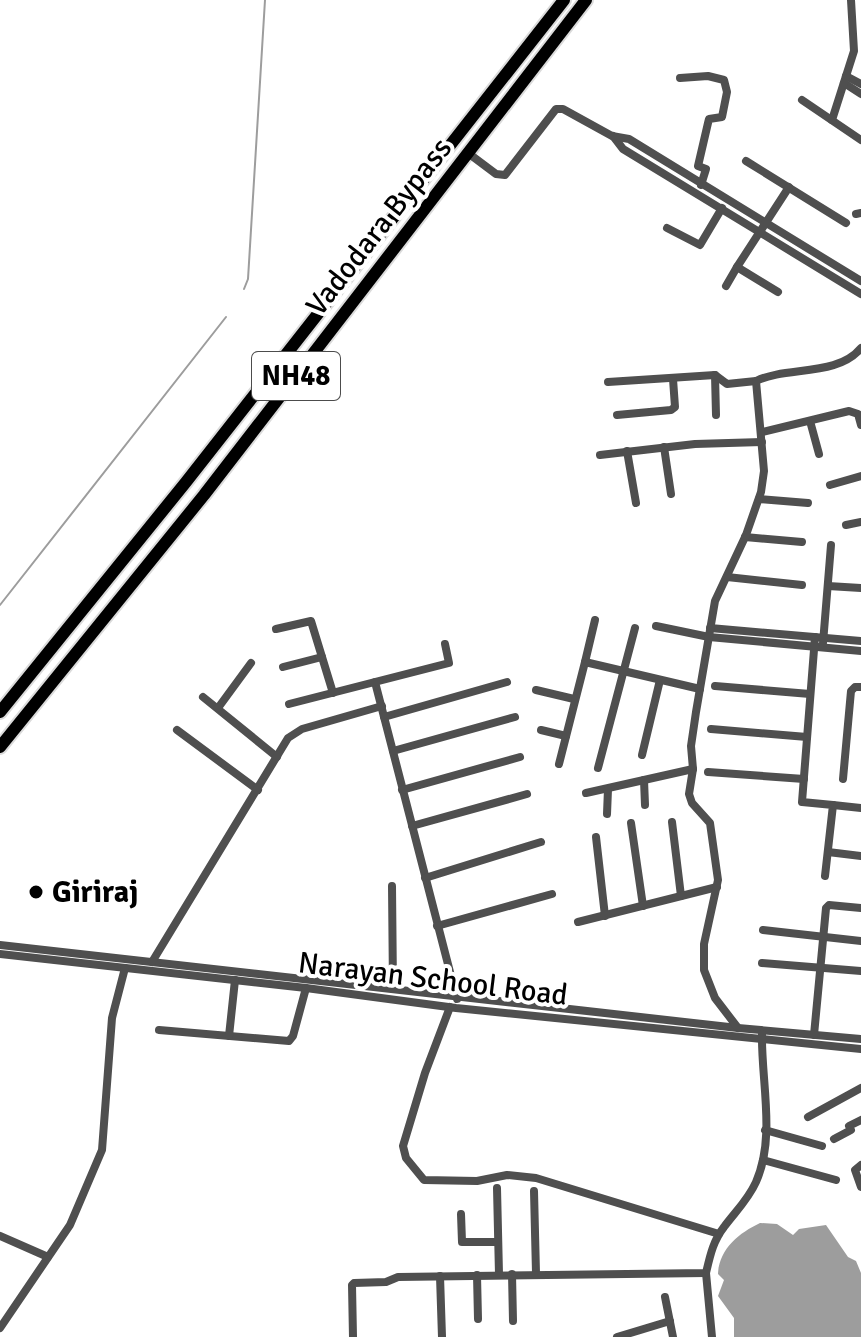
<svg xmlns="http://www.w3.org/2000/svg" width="861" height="1337" viewBox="0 0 861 1337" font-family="Signika,sans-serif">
  <rect width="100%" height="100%" fill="#fff"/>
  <!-- water -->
  <path fill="#9d9d9d" d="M760,1223L777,1224L793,1235L799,1229L826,1225L848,1257L856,1261L861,1273V1337H734V1318L718,1296L724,1280L718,1274C719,1249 739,1233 760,1223Z"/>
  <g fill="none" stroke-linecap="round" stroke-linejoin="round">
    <!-- stream -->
    <g stroke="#9d9d9d" stroke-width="2">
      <path d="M244,289L248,279L265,0"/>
      <path d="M0,605L226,317"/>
    </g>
    <!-- highway casing -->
    <g stroke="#dbdbdb" stroke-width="16">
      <g id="highway">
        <path d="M0,712L186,482L564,0"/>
        <path d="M0,747L204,495L586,0"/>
      </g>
    </g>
    <!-- minor -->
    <g stroke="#4f4f4f" stroke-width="8">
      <path d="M846,76L861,84"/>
      <path d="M680,78L708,76L724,80L727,92L722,117L709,119L708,123L698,166L706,169L701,185"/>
      <path d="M844,83L861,94"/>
      <path d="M802,100L861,140"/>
      <path d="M832,120L854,51L851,0"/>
      <path d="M613,136L623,149L861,294"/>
      <path d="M468,153L496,174L505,175L556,109H563L612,136L629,139L861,281"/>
      <path d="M746,161L846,223"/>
      <path d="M856,214L861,213"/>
      <path d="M667,228L700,245L722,208"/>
      <path d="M737,267L789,187"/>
      <path d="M726,286L737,267L778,292"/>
      <path d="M715,375L716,415"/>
      <path d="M608,382L715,375L727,384L756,381"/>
      <path d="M617,415L671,410L675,407L673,379"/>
      <path d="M810,421L819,454"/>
      <path d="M762,432L849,411L858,414L861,425"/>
      <path d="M664,447L671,494"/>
      <path d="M627,451L636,503"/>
      <path d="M600,455L695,444L762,442"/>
      <path d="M830,485L861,476"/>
      <path d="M759,499L808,503"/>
      <path d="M846,525L861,522"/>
      <path d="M745,537L802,542"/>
      <path d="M727,577L802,585"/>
      <path d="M828,586L861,588"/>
      <path d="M656,626L709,637L861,651"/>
      <path d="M710,628L861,641"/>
      <path d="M276,629L311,621L333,693"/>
      <path d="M815,637L802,802L833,805L825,876"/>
      <path d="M823,643L831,545"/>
      <path d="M585,662L595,620"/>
      <path d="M283,667L322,657"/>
      <path d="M375,682L457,999"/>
      <path d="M715,686L810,694"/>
      <path d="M536,690L574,699"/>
      <path d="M203,697L277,757"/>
      <path d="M289,704L449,663L445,644"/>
      <path d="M218,708L251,663"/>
      <path d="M384,717L507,682"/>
      <path d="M711,729L807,737"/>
      <path d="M177,730L258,790"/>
      <path d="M541,730L566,736"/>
      <path d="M393,751L515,717"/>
      <path d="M642,755L660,680"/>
      <path d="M559,764L585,662L700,689"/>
      <path d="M598,768L635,628"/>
      <path d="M708,772L804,779"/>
      <path d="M843,779L851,691L855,687H861"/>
      <path d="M644,780L645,805"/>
      <path d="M402,790L520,757"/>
      <path d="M586,793L693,769"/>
      <path d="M833,805L861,808"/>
      <path d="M607,814L608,789"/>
      <path d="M672,822L681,896"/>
      <path d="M631,823L643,906"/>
      <path d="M412,826L527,794"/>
      <path d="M596,837L605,916"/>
      <path d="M828,852L861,856"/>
      <path d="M425,878L541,842"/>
      <path d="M392,886L393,989"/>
      <path d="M578,922L717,887"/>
      <path d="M437,926L552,894"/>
      <path d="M763,930L861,941"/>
      <path d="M0,945L738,1028L861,1039"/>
      <path d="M0,954L306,988L456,1008L861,1049"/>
      <path d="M152,962L288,738L302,729L382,706"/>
      <path d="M762,963L861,971"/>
      <path d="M450,1007L425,1073L403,1146L406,1158L424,1180L477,1181L507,1175L536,1178L719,1234"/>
      <path d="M738,1028L715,998L704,970V944L718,880L710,823L692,803L689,794L693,769L691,746L696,712L715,601L746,535L761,492L764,471L756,381C787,366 837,377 861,348"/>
      <path d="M159,1030L289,1041L293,1036L306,988"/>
      <path d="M814,1035L826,908L829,905L861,908"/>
      <path d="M229,1036L235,980"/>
      <path d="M808,1117L861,1088"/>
      <path d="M765,1130L822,1146"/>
      <path d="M834,1139L851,1130L849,1126L861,1120"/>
      <path d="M763,1160L836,1180"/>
      <path d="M861,1165L855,1170L861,1187"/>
      <path d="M497,1188L499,1274"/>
      <path d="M534,1191L536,1273"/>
      <path d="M461,1214L462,1242H498"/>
      <path d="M0,1236L48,1257"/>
      <path d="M706,1273L712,1337"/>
      <path d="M512,1274L513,1321"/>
      <path d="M477,1275L478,1319"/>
      <path d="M440,1276L442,1337"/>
      <path d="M665,1297L673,1337"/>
      <path d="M0,1328L70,1225L102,1150L112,1018L125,968"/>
      <path d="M353,1337L352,1285L354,1283L386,1282L398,1277L706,1273C710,1256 713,1241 724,1227C735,1212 748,1200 756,1182C776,1137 761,1081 762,1034"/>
      <path d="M617,1337L670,1321"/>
    </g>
    <!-- highway -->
    <use href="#highway" stroke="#000" stroke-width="12"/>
  </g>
  <!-- markers -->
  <circle fill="#000" stroke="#fff" stroke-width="3" cx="36" cy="892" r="8"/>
  <g text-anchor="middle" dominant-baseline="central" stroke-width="8" stroke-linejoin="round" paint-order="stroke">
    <!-- shield labels -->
    <rect fill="#fff" stroke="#4c4c4c" stroke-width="2" x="252" y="352" width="88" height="48" rx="6"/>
    <g font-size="28" font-weight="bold" fill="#000">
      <text x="296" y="376">NH48</text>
    </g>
    <!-- street labels -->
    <g font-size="30" fill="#000" stroke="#fff">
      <text transform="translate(379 227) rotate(-52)">Vadodara Bypass</text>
      <text transform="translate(433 979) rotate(7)">Narayan School Road</text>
    </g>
    <!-- poi labels -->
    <g font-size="30" font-weight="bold" fill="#000" stroke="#fff" text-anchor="start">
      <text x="52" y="892">Giriraj</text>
    </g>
  </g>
</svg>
